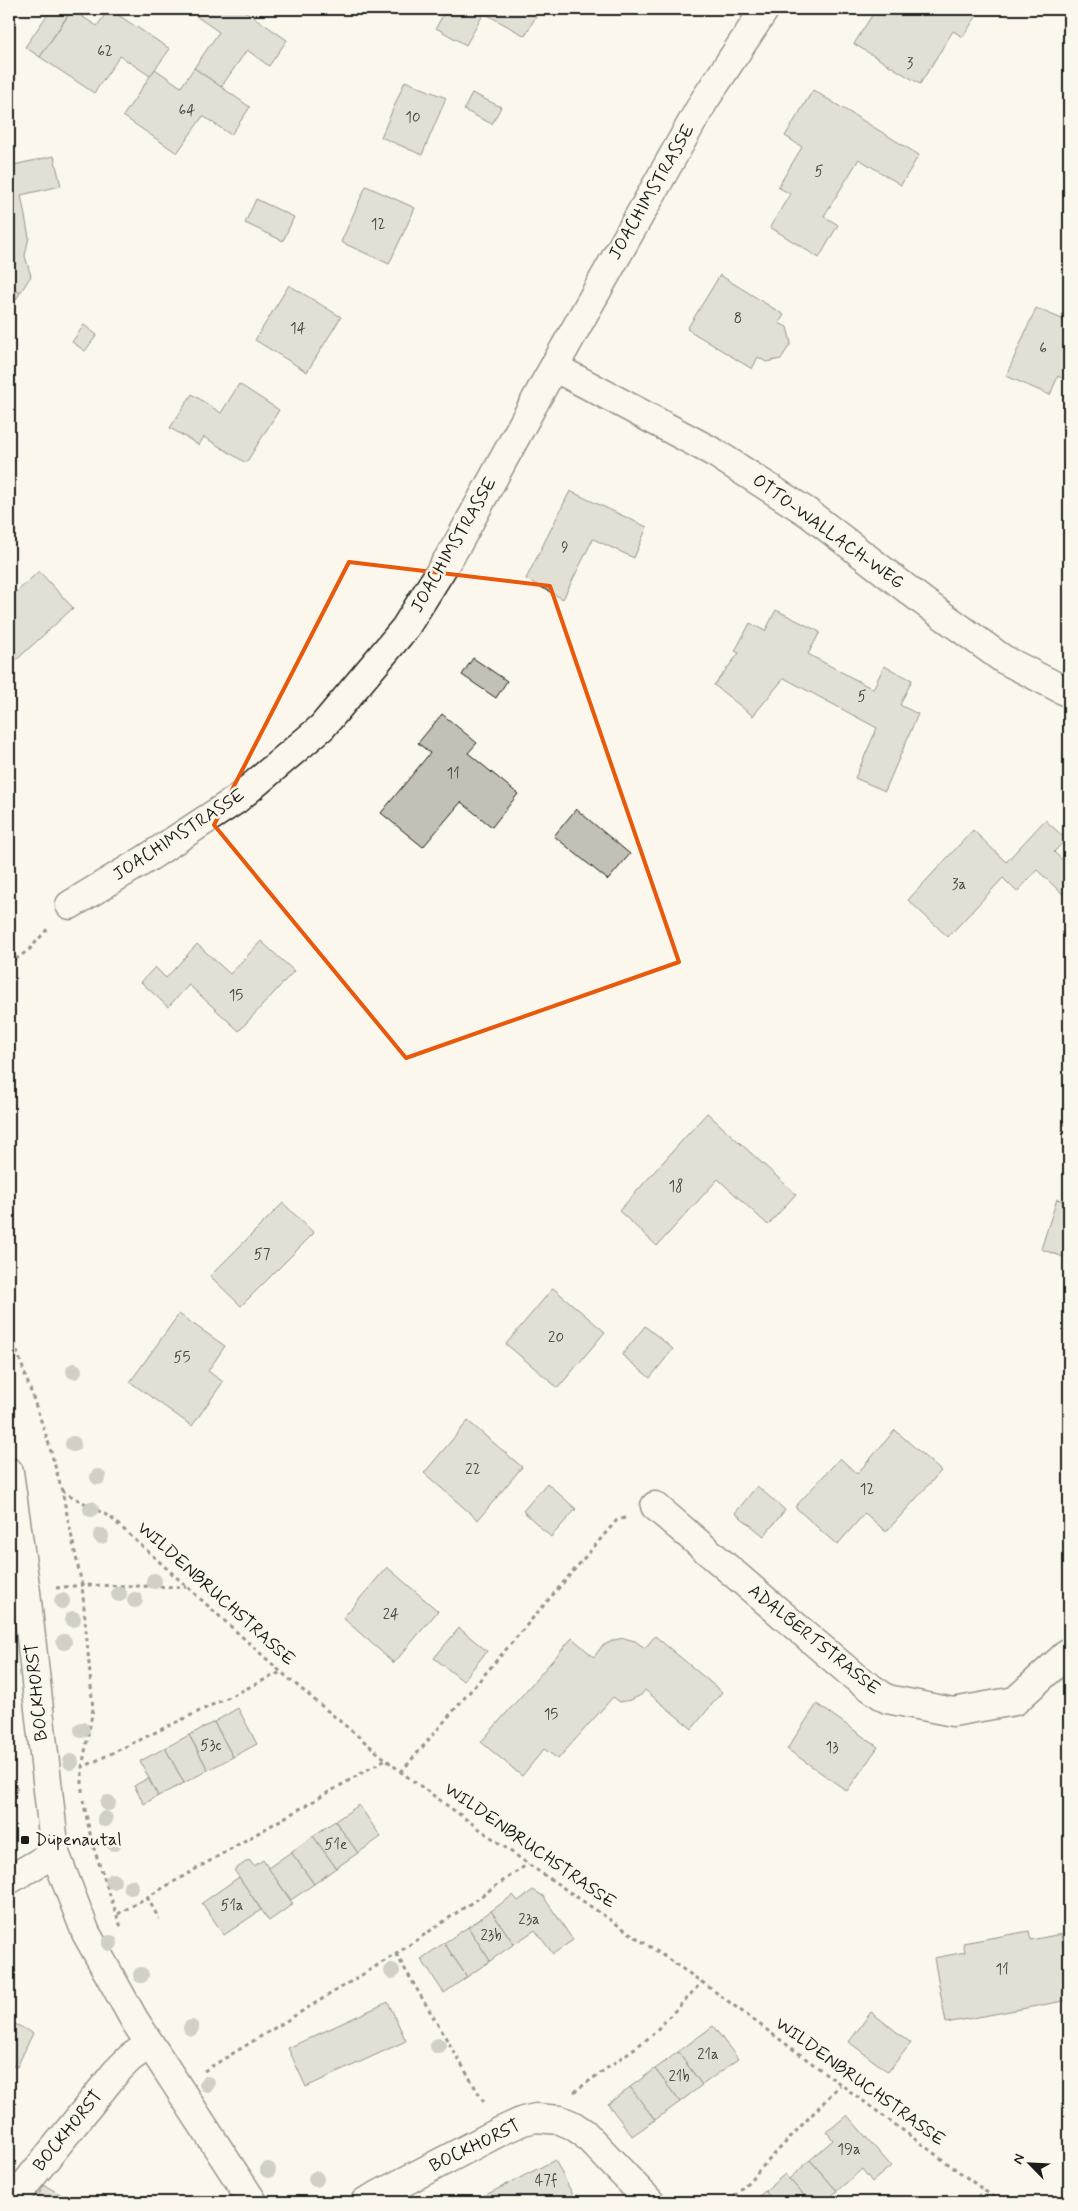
<svg xmlns="http://www.w3.org/2000/svg" width="1078" height="2211" viewBox="0 0 1078 2211" font-family="Mynerve,sans-serif">
  <rect width="100%" height="100%" fill="#fbf7ec"/>
  <filter id="ink" filterUnits="userSpaceOnUse"><feTurbulence type="fractalNoise" baseFrequency=".02" numOctaves="2"/><feDisplacementMap in="SourceGraphic" scale="10" xChannelSelector="R" yChannelSelector="G"/><feConvolveMatrix kernelMatrix="1 2 1 2 8 2 1 2 1" color-interpolation-filters="sRGB"/></filter>
  <g filter="url(#ink)">
    <g fill="none" stroke-linecap="round" stroke-linejoin="round">
      <!-- stream -->
      <path stroke="#74726e" stroke-width="10" d="M9,1787L13,1788"/>
    </g>
    <!-- building -->
    <g fill="#c3c0b8" stroke="#1c1c1c">
      <path d="M47,9H72L40,57L25,47L50,11Z"/>
      <path d="M109,9L170,49L150,76L120,56L94,93L40,57L72,10L97,26Z"/>
      <path d="M200,9H242L287,40L269,66L247,50L221,87L194,68L219,32L196,16Z"/>
      <path d="M446,9H540L525,36L484,13L466,45L436,28Z"/>
      <path d="M876,9H981L963,37L953,31L920,84L854,44Z"/>
      <path d="M194,68L250,107L231,135L203,116L177,153L123,116L155,69L181,87Z"/>
      <path d="M405,81L446,98L422,155L381,137Z"/>
      <path d="M813,90L919,155L901,185L859,159L824,216L838,225L819,258L770,227L790,194L778,187L802,147L785,136Z"/>
      <path d="M472,93L501,107L492,124L464,110Z"/>
      <path d="M54,156L61,186L21,195L29,237L25,256L31,276L20,293L9,286V166Z"/>
      <path d="M366,186L415,208L389,264L341,242Z"/>
      <path d="M256,199L294,217L283,241L245,223Z"/>
      <path d="M720,275L784,315L779,323L787,327L791,343L781,359L766,362L758,357L752,369L687,329Z"/>
      <path d="M289,285L341,317L307,372L255,340Z"/>
      <path d="M9,286L20,293L9,311Z"/>
      <path d="M1036,308L1069,322V381L1058,376L1050,395L1006,376Z"/>
      <path d="M84,325L97,335L85,351L72,342Z"/>
      <path d="M239,384L279,410L246,463L204,437L199,445L170,428L192,394L221,413Z"/>
      <path d="M570,491L647,527L634,558L593,539L563,599L526,579Z"/>
      <path d="M39,571L73,608L13,663L9,658V599Z"/>
      <path d="M776,610L820,632L808,654L873,689L884,666L912,680L900,705L918,714L885,791L855,778L877,728L784,678L753,716L714,685L739,653L735,651L750,623L765,631Z"/>
      <path d="M473,658L507,681L496,698L462,675Z"/>
      <path d="M442,714L477,743L468,753L518,794L492,827L461,802L423,847L381,813L430,753L418,743Z"/>
      <path d="M576,809L630,854L608,880L554,836Z"/>
      <path d="M1045,820L1066,839L1054,852L1069,866V900L1037,870L1017,892L1003,878L948,937L908,900L973,830L1006,862Z"/>
      <path d="M261,941L294,971L239,1031L189,985L168,1007L141,982L155,967L166,978L197,944L230,974Z"/>
      <path d="M707,1113L796,1194L768,1225L718,1179L657,1246L619,1211Z"/>
      <path d="M1057,1199L1069,1203V1259L1041,1249Z"/>
      <path d="M283,1203L314,1233L241,1306L210,1276Z"/>
      <path d="M553,1288L605,1332L558,1388L506,1344Z"/>
      <path d="M179,1314L225,1346L208,1371L223,1382L192,1426L130,1382Z"/>
      <path d="M645,1326L673,1349L650,1378L622,1355Z"/>
      <path d="M468,1421L522,1467L478,1520L424,1473Z"/>
      <path d="M895,1430L941,1471L886,1532L865,1513L837,1545L795,1507L840,1458L857,1474Z"/>
      <path d="M547,1483L576,1509L551,1537L523,1511Z"/>
      <path d="M757,1486L785,1510L764,1536L735,1513Z"/>
      <path d="M387,1567L438,1611L394,1663L343,1618Z"/>
      <path d="M459,1628L487,1651L463,1681L434,1658Z"/>
      <path d="M655,1636L722,1692L692,1729L645,1690L641,1695L631,1700L620,1702L613,1697L558,1759L544,1749L522,1776L481,1742L572,1638L594,1657L602,1646L614,1640L624,1638L635,1641L645,1648Z"/>
      <path d="M817,1704L878,1747L847,1791L787,1749Z"/>
      <path d="M238,1708L257,1744L233,1757L214,1722Z"/>
      <path d="M214,1722L233,1757L208,1770L189,1735Z"/>
      <path d="M189,1735L208,1770L184,1783L165,1748Z"/>
      <path d="M165,1748L184,1783L158,1796L140,1761Z"/>
      <path d="M148,1778L158,1796L144,1804L134,1786Z"/>
      <path d="M359,1805L381,1837L358,1853L335,1821Z"/>
      <path d="M335,1821L358,1853L336,1868L313,1836Z"/>
      <path d="M313,1836L336,1868L314,1884L291,1852Z"/>
      <path d="M291,1852L314,1884L291,1900L268,1868Z"/>
      <path d="M249,1860L254,1866L263,1860L293,1904L269,1921L234,1870Z"/>
      <path d="M239,1877L261,1910L224,1935L202,1903Z"/>
      <path d="M533,1890L543,1896L573,1940L553,1954L535,1930L514,1944L491,1911L513,1895L518,1901Z"/>
      <path d="M491,1911L514,1944L490,1961L468,1927Z"/>
      <path d="M468,1927L490,1961L467,1977L444,1943Z"/>
      <path d="M1029,1931L1031,1940L1061,1934L1069,1983V2000L946,2023L934,1958L965,1952L963,1943Z"/>
      <path d="M444,1943L467,1977L444,1993L421,1959Z"/>
      <path d="M388,2002L406,2041L306,2087L288,2048Z"/>
      <path d="M871,2012L911,2043L888,2072L849,2042Z"/>
      <path d="M9,2021L33,2033L17,2067L9,2063Z"/>
      <path d="M713,2026L738,2059L702,2085L678,2052Z"/>
      <path d="M678,2052L702,2085L680,2102L655,2069Z"/>
      <path d="M655,2069L680,2102L655,2120L630,2087Z"/>
      <path d="M630,2087L655,2120L632,2136L608,2104Z"/>
      <path d="M847,2115L891,2166L872,2182L862,2169L837,2191L810,2160L833,2140L827,2132Z"/>
      <path d="M555,2160L575,2199L568,2202H472Z"/>
      <path d="M810,2160L837,2191L825,2202H810L789,2179Z"/>
      <path d="M785,2174L789,2179L810,2202H775L765,2191Z"/>
      <path d="M44,2185L74,2202H35Z"/>
      <path d="M765,2191L775,2202H752Z"/>
    </g>
    <g fill="none" stroke-linecap="round" stroke-linejoin="round">
      <!-- minor casing -->
      <g stroke="#1c1c1c" stroke-width="31">
        <g id="minor">
          <path d="M554,367L715,453L807,512L924,602L1003,659L1069,693"/>
          <path d="M70,905L146,859L236,800L322,727L405,628L458,543L546,381L704,101L765,9"/>
          <path d="M9,1472L26,1592L55,1853L86,1933L135,2021L253,2202"/>
          <path d="M655,1506L855,1677L887,1699L953,1712L1015,1701L1069,1652"/>
          <path d="M9,1880L55,1853"/>
          <path d="M11,2202L116,2072L130,2058L150,2044"/>
          <path d="M365,2202L501,2131L523,2121L536,2118L560,2120L572,2125L584,2133L650,2202"/>
        </g>
      </g>
      <!-- path -->
      <g stroke="#1c1c1c" stroke-width="3" stroke-dasharray="4 4" stroke-linecap="butt">
        <path d="M9,964L30,949L49,927"/>
        <path d="M9,1328L48,1441L62,1491L82,1585L93,1709L82,1768V1794"/>
        <path d="M62,1491L110,1517L281,1672L401,1772L528,1864L702,1982L1000,2202"/>
        <path d="M56,1588L82,1585L187,1587"/>
        <path d="M81,1768L281,1672"/>
        <path d="M401,1772L616,1521L627,1517"/>
        <path d="M83,1800L92,1843L122,1930"/>
        <path d="M147,1897L159,1919"/>
        <path d="M118,1914L386,1759"/>
        <path d="M396,1954L485,2104"/>
        <path d="M204,2071L396,1954L528,1864"/>
        <path d="M574,2092L650,2037L702,1982"/>
        <path d="M729,2202L840,2085"/>
        <path d="M972,2202L984,2191"/>
      </g>
      <!-- minor -->
      <use href="#minor" stroke="#fbf7ec" stroke-width="28"/>
    </g>
    <!-- trees -->
    <g fill="#a09d97">
      <circle cx="74" cy="1371" r="8"/>
      <circle cx="73" cy="1444" r="8"/>
      <circle cx="98" cy="1477" r="8"/>
      <circle cx="91" cy="1509" r="8"/>
      <circle cx="101" cy="1536" r="8"/>
      <circle cx="154" cy="1581" r="8"/>
      <circle cx="119" cy="1594" r="8"/>
      <circle cx="135" cy="1600" r="8"/>
      <circle cx="62" cy="1601" r="8"/>
      <circle cx="73" cy="1619" r="8"/>
      <circle cx="64" cy="1642" r="8"/>
      <circle cx="82" cy="1730" r="8"/>
      <circle cx="71" cy="1762" r="8"/>
      <circle cx="108" cy="1803" r="8"/>
      <circle cx="105" cy="1819" r="8"/>
      <circle cx="114" cy="1843" r="8"/>
      <circle cx="113" cy="1881" r="8"/>
      <circle cx="131" cy="1887" r="8"/>
      <circle cx="110" cy="1943" r="8"/>
      <circle cx="392" cy="1971" r="8"/>
      <circle cx="141" cy="1975" r="8"/>
      <circle cx="191" cy="2028" r="8"/>
      <circle cx="438" cy="2046" r="8"/>
      <circle cx="207" cy="2084" r="8"/>
      <circle cx="268" cy="2170" r="8"/>
      <circle cx="316" cy="2179" r="8"/>
    </g>
  </g>
  <!-- marked area -->
  <path d="M0 0H1078V2211H0ZM349,562L550,586L679,962L406,1058L214,825Z" fill="#fbf7ec" fill-opacity=".55" fill-rule="evenodd"/>
  <path fill="none" stroke="#e8590c" stroke-width="4" stroke-linejoin="round" d="M349,562L550,586L679,962L406,1058L214,825Z"/>
  <!-- markers -->
  <rect fill="#1c1c1c" stroke="#fbf7ec" stroke-width="2" x="20" y="1835" width="10" height="10" rx="2.5"/>
  <g text-anchor="middle" dominant-baseline="central" stroke-width="5" stroke-linejoin="round" paint-order="stroke">
    <!-- number labels -->
    <g font-size="15" fill="#464543">
      <text x="105" y="52">62</text>
      <text x="910" y="64">3</text>
      <text x="187" y="111">64</text>
      <text x="413" y="118">10</text>
      <text x="819" y="172">5</text>
      <text x="378" y="225">12</text>
      <text x="738" y="319">8</text>
      <text x="298" y="329">14</text>
      <text x="1043" y="349">6</text>
      <text x="565" y="548">9</text>
      <text x="862" y="697">5</text>
      <text x="453" y="774">11</text>
      <text x="959" y="885">3a</text>
      <text x="236" y="996">15</text>
      <text x="676" y="1187">18</text>
      <text x="262" y="1255">57</text>
      <text x="556" y="1338">20</text>
      <text x="182" y="1358">55</text>
      <text x="473" y="1470">22</text>
      <text x="867" y="1490">12</text>
      <text x="391" y="1615">24</text>
      <text x="551" y="1715">15</text>
      <text x="211" y="1746">53c</text>
      <text x="832" y="1748">13</text>
      <text x="336" y="1845">51e</text>
      <text x="232" y="1906">51a</text>
      <text x="529" y="1920">23a</text>
      <text x="491" y="1936">23b</text>
      <text x="1002" y="1970">11</text>
      <text x="708" y="2055">21a</text>
      <text x="679" y="2077">21b</text>
      <text x="849" y="2150">19a</text>
      <text x="546" y="2181">47f</text>
    </g>
    <!-- street labels -->
    <g font-size="18" fill="#1c1c1c" stroke="#fbf7ec">
      <text transform="translate(652 192) rotate(-60)">JOACHIMSTRASSE</text>
      <text transform="translate(828 532) rotate(36)">OTTO-WALLACH-WEG</text>
      <text transform="translate(454 545) rotate(-60)">JOACHIMSTRASSE</text>
      <text transform="translate(179 835) rotate(-33)">JOACHIMSTRASSE</text>
      <text transform="translate(216 1594) rotate(42)">WILDENBRUCHSTRASSE</text>
      <text transform="translate(814 1640) rotate(39)">ADALBERTSTRASSE</text>
      <text transform="translate(37 1692) rotate(-96)">BOCKHORST</text>
      <text transform="translate(530 1846) rotate(35)">WILDENBRUCHSTRASSE</text>
      <text transform="translate(860 2082) rotate(36)">WILDENBRUCHSTRASSE</text>
      <text transform="translate(68 2131) rotate(-51)">BOCKHORST</text>
      <text transform="translate(475 2146) rotate(-26)">BOCKHORST</text>
    </g>
    <!-- poi labels -->
    <g font-size="18" fill="#1c1c1c" stroke="#fbf7ec" text-anchor="start">
      <text x="35" y="1840">Düpenautal</text>
    </g>
  </g>
  <!-- margin -->
  <rect width="1078" height="2211" fill="none" stroke="#fbf7ec" stroke-width="30"/>
  <rect x="15" y="15" width="1048" height="2181" fill="none" stroke="#1c1c1c" stroke-width="2" filter="url(#ink)"/>
  <!-- north arrow -->
  <g transform="translate(1030 2164) rotate(294)" stroke="#fbf7ec" stroke-width="4" paint-order="stroke">
  <path d="M0-4L9 19L0 12L-9 19Z" fill="#1c1c1c"/>
  <text y="-8" font-size="14" font-weight="bold" text-anchor="middle" fill="#1c1c1c">N</text>
  </g>
</svg>
